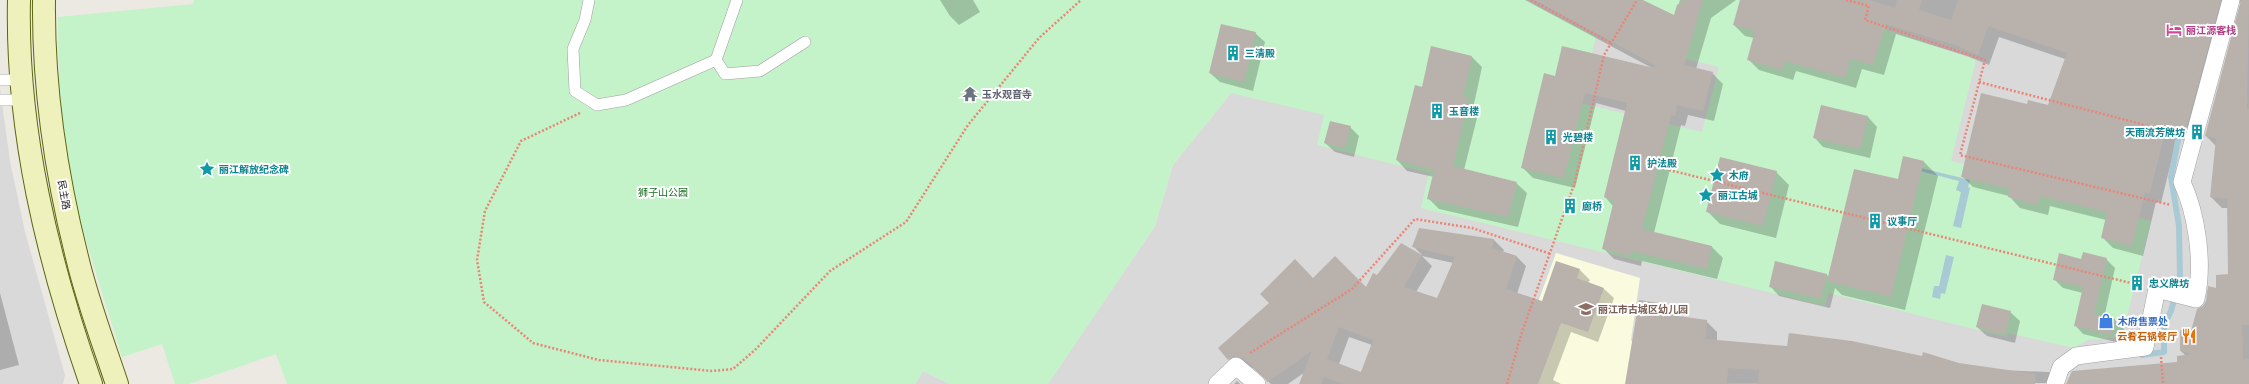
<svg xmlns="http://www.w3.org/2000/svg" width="2249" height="384" viewBox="0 0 2249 384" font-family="'Work Sans','Noto Sans SC',sans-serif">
  <rect width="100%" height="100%" fill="#ece9e3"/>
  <!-- residential -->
  <g fill="#dad9d9">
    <path d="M1267,0H2249V384H1048L1155,226L1173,165L1231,93Z"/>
    <path d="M0,89L10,161L25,232L65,375L63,384H0Z"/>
    <path d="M923,371L950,384H915Z"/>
  </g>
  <!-- education -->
  <path fill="#fafbde" d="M1556,253L1640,278L1631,340L1654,384H1510L1514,368Z"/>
  <!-- park -->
  <path fill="#c4f2c9" d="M194,0H1526L1596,37L1580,103L1702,132L1719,67L1621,43L1641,0H1842L1863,22L1976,60L1951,161L2012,176L2118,213L2151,221L2122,337L2088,340L2074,348L2008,333L2007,337L1828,293L1825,306L1421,208L1429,173L1317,145L1324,115L1231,93L1173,165L1155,226L1048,384H950L923,371L915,384H287L276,354L189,384H175L162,344L122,357C107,306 89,255 76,203C61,143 58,79 58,17L193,4Z"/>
  <!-- water -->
  <g fill="#a8cad5">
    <path d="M1913,166L1970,180L1968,187L1970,188L1961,228L1953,226L1961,192L1956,190L1959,181L1912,169Z"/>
    <path d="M1946,255L1954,257L1945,294L1941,293L1940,299L1932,297L1934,286H1939Z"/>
  </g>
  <!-- shadow -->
  <g fill="#0003" fill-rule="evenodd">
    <path d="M940,0H973L980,12L959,25L950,16Z"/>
    <path d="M1525,0H1641L1675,16L1680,0H1736L1711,18L1696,69L1712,73L1723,84L1714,121L1688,115L1685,126L1681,125L1654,233L1712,247L1723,258L1717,279L1642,261L1641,266L1614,259L1603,248L1613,206L1605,197L1626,111L1596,103L1575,188L1533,178L1522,167L1556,77L1652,68Z"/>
    <path d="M1741,0H2249V384H2067L2178,363L2186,356L2181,351L2204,307L2229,275L2228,208H2222L2211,197L2217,147L2206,136L2241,2L2235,3L2196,143L2177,138L2161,203L2156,202L2143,256L2113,248L2102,237L2106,220L2050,206L2048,215L2020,208L2009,196L1973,187L1962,176L2028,105L2049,106L2065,59L1999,37L1989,65L1967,56L1896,34L1884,75L1862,69L1856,88L1796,71L1793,80L1759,70L1748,59L1754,38L1745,36L1734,25Z"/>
    <path d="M1255,33L1265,42L1253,91L1220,82L1210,73Z"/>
    <path d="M1472,57L1482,67L1474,104L1479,110L1464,170L1516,183L1527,193L1518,227L1439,209L1428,198L1434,177L1407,171L1397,160L1423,88Z"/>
    <path d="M1822,106L1868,117L1877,127L1870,158L1823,147L1814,137Z"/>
    <path d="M1350,127L1359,136L1354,157L1335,152L1325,143Z"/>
    <path d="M1904,157L1924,162L1938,176L1905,310L1842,295L1835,288L1830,308L1779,296L1770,286L1827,275L1829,277L1898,180Z"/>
    <path d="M1776,172L1789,185L1776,238L1720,224L1707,211Z"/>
    <path d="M1420,229L1494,240L1504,250L1503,252L1516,256L1526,266L1517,294L1542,302L1580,270L1590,280L1588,283L1604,289L1614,298L1598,342L1571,332L1553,380L1561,384H1300L1305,372L1288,384H1271L1253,368L1244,366L1239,369L1229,359L1313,279L1367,289L1378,276L1422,255L1414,247ZM1422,256L1453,263L1438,300L1416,292L1432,266ZM1349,337L1372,345L1361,373L1339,364Z"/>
    <path d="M2106,259L2115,268L2104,318L2115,320L2124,329L2120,343L2083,334L2075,325L2083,293L2063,288L2054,279L2082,261Z"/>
    <path d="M0,293L19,365L0,370Z"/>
    <path d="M1640,301L1665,304L1676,317L1706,321L1717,332V341L1958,364L1999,370L2049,372L2059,383L1626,384Z"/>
    <path d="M2010,312L2020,321L2015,343L1987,336L1977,327Z"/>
    <path d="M1237,381L1240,384H1234Z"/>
  </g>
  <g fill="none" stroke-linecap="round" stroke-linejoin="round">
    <!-- stream -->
    <path stroke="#a8cad5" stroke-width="6" d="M2142,355L2164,352V325L2171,311L2180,279L2179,226L2171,177L2181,125"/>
  </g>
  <!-- building -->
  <g fill="#b9b2ac" fill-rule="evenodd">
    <path d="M1535,0H1643L1674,15L1677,5L1684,0H1703L1684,65L1713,72L1703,111L1677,105L1675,116L1671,115L1642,229L1712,246L1707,269L1631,251L1630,256L1602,249L1614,200L1604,197L1627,103L1585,93L1564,178L1521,168L1544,73L1555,76L1562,46L1654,68L1655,65Z"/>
    <path d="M1740,0H1870L1895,8L1897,0H1922L1919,10L1951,20L1958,0H2221L2185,132L2166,128L2150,193L2145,192L2132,246L2101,238L2107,212L2039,196L2038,205L2008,197L2010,189L1961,177L1981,93L2027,104L2028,100L2048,105L2067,53L1988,26L1978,55L1955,45L1886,24L1873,65L1851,59L1845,78L1785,61L1782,70L1747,60L1755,31L1733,25Z"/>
    <path d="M2241,0H2249L2247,109H2249V325H2242L2243,360L2249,359V384H2066L2072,371L2177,362V356L2192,354L2180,351V330L2191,331L2197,309L2203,306L2206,301L2208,286L2216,288V275L2228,274L2227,199L2210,197L2216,138L2205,136Z"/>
    <path d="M1221,24L1256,32L1244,82L1209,73Z"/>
    <path d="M1431,46L1472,56L1463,97L1469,98L1453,166L1517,182L1508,217L1427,199L1434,170L1396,160L1415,85L1422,87Z"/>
    <path d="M1821,105L1868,116L1860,149L1813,138Z"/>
    <path d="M1330,121L1351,126L1345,148L1324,143Z"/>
    <path d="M1903,156L1924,161L1891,297L1827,281L1854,169L1898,179Z"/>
    <path d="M1720,157L1777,171L1763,226L1706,212Z"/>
    <path d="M1419,228L1494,239L1492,248L1517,256L1506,289L1542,301L1556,261L1580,269L1577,278L1604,288L1588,332L1561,323L1538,384H1343L1324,377L1321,384H1299L1312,351L1267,382L1264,376L1243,358L1234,356L1228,360L1218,348L1269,303L1260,294L1295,259L1313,278L1335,256L1366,287L1373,273L1377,275L1401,243L1422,255L1404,287L1437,298L1455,257L1412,247ZM1339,327L1373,340L1361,372L1327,359Z"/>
    <path d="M2083,252L2107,258L2094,314L2115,319L2112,335L2074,326L2083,287L2053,280L2059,253L2081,259Z"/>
    <path d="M1775,261L1827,274L1821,299L1769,287Z"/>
    <path d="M1639,300L1665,304L1664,314L1707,320L1706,339L1787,346L1789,333L1852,341L1922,356L1923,352L1959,363L2036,374L2035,384H1758L1759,370L1728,368L1727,384H1625Z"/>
    <path d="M1982,304L2011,311L2005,335L1976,327Z"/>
  </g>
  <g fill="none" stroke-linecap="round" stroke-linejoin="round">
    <!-- service casing -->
    <g stroke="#a0a0a0" stroke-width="12">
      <g id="service">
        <path d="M589,0L585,20L573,49L575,91L597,105L626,100L716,60L737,0"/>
        <path d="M716,60L725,74L760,71L805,42"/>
        <path d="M0,80H23"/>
        <path d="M0,100H25"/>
      </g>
    </g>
    <!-- pedestrian casing -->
    <g stroke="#a0a0a0" stroke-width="18">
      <g id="pedestrian">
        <path d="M1217,384L1236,366L1257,384"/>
        <path d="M2055,384L2061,367L2076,356L2145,347L2157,289L2196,299C2204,263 2197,215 2182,182L2231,0"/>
      </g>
    </g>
    <!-- secondary casing -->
    <g stroke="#5b6611" stroke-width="24">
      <g id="secondary">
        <path d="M19,0C16,131 48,261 91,384"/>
        <path d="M44,0C43,86 56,174 77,257C87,300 103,342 117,384"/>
      </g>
    </g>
    <!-- path -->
    <g stroke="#e98577" stroke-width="2.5" stroke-dasharray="2 2" stroke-linecap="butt">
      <path d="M1531,0L1611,43"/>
      <path d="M1846,0L1869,6L1865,20L1985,60L1960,155L2171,205"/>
      <path d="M1979,82L2176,133"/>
      <path d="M580,113L521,141L485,211L477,260L484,302L533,343L599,360L712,371L733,369L755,350L830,271L906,222L968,125L1039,38L1081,0"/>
      <path d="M1669,170L2139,285"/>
      <path d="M1250,353L1352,289L1415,219L1472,228L1551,254"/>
      <path d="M2161,357L2163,384"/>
      <path d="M1507,384L1521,335L1575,182L1604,55L1637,0"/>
    </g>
    <!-- service -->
    <use href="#service" stroke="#fff" stroke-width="11"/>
    <!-- pedestrian -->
    <use href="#pedestrian" stroke="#fff" stroke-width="17"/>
    <!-- secondary -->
    <use href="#secondary" stroke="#eef1bc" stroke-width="22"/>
  </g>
  <!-- icons -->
  <defs>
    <g id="hotel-bare" transform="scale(1.2)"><path d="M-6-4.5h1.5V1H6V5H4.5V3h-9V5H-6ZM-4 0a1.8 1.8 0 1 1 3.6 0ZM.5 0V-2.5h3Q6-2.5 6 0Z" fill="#d1479c" stroke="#fff" stroke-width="2.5" paint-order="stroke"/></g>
    <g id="building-bare" transform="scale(1.2)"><path d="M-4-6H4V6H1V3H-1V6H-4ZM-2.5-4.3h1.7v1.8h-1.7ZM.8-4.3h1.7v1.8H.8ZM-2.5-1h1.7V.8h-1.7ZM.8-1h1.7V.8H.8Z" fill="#0f9aa8" stroke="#fff" stroke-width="2.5" paint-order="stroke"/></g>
    <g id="temple-bare" transform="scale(1.2)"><path d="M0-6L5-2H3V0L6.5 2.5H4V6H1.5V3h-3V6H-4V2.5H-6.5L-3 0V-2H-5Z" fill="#6b7280" stroke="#fff" stroke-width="2.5" paint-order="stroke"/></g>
    <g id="sight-bare" transform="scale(1.2)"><path d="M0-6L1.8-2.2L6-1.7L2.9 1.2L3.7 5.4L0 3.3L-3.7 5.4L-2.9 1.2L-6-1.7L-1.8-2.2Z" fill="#0f9aa8" stroke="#fff" stroke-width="2.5" paint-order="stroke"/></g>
    <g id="school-bare" transform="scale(1.2)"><path d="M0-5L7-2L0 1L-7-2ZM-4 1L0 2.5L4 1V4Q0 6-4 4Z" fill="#8d6e63" stroke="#fff" stroke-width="2.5" paint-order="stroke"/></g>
    <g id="shop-bare" transform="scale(1.2)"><path d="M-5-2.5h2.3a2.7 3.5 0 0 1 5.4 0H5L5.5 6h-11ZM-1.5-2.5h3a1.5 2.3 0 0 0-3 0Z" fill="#3f7fe0" stroke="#fff" stroke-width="2.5" paint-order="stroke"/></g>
    <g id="restaurant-bare" transform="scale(1.2)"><path d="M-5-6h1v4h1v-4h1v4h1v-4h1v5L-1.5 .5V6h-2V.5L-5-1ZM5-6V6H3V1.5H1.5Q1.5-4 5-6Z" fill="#e8710a" stroke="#fff" stroke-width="2.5" paint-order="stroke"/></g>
  </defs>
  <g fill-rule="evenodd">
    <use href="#hotel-bare" x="2174" y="30"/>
    <use href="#building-bare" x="1233" y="53"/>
    <use href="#temple-bare" x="970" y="94"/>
    <use href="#building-bare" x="1437" y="111"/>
    <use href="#building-bare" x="2197" y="132"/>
    <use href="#building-bare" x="1551" y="137"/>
    <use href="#building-bare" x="1635" y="163"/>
    <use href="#sight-bare" x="207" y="169"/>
    <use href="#sight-bare" x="1717" y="175"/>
    <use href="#sight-bare" x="1706" y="195"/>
    <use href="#building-bare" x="1570" y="206"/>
    <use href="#building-bare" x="1875" y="221"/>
    <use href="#building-bare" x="2137" y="283"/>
    <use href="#school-bare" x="1586" y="309"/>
    <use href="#shop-bare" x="2106" y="321"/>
    <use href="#restaurant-bare" x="2189" y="336"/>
  </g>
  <g text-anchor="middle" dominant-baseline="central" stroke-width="4" stroke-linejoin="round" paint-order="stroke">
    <!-- hotel labels -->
    <g font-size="10" font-weight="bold" fill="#b23c85" stroke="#fff" text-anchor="start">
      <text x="2186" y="30">丽江源客栈</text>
    </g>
    <!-- culture labels -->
    <g font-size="10" font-weight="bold" fill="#0d838f" stroke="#fff" text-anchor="start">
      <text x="1245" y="53">三清殿</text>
      <text x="1449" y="111">玉音楼</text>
      <text x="2185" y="132" text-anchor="end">天雨流芳牌坊</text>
      <text x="1563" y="137">光碧楼</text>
      <text x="1647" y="163">护法殿</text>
      <text x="219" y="169">丽江解放纪念碑</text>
      <text x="1729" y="175">木府</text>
      <text x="1718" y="195">丽江古城</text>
      <text x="1582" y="206">廊桥</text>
      <text x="1887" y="221">议事厅</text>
      <text x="2149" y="283">忠义牌坊</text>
    </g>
    <!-- worship labels -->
    <g font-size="10" font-weight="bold" fill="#5b616d" stroke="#fff" text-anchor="start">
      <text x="982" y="94">玉水观音寺</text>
    </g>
    <!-- park labels -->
    <g font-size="10" fill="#176d20" stroke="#fff">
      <text x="663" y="192">狮子山公园</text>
    </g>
    <!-- street labels -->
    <g font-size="10" fill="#1c1c1c" stroke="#fff">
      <text transform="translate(64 195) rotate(80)">民主路</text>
    </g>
    <!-- education labels -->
    <g font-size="10" font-weight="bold" fill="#785e54" stroke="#fff" text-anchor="start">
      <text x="1598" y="309">丽江市古城区幼儿园</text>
    </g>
    <!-- shop labels -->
    <g font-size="10" font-weight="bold" fill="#366cbe" stroke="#fff" text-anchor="start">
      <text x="2118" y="321">木府售票处</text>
    </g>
    <!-- food labels -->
    <g font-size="10" font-weight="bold" fill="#c56008" stroke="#fff" text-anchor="end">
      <text x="2177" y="336">云肴石锅餐厅</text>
    </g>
  </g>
</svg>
